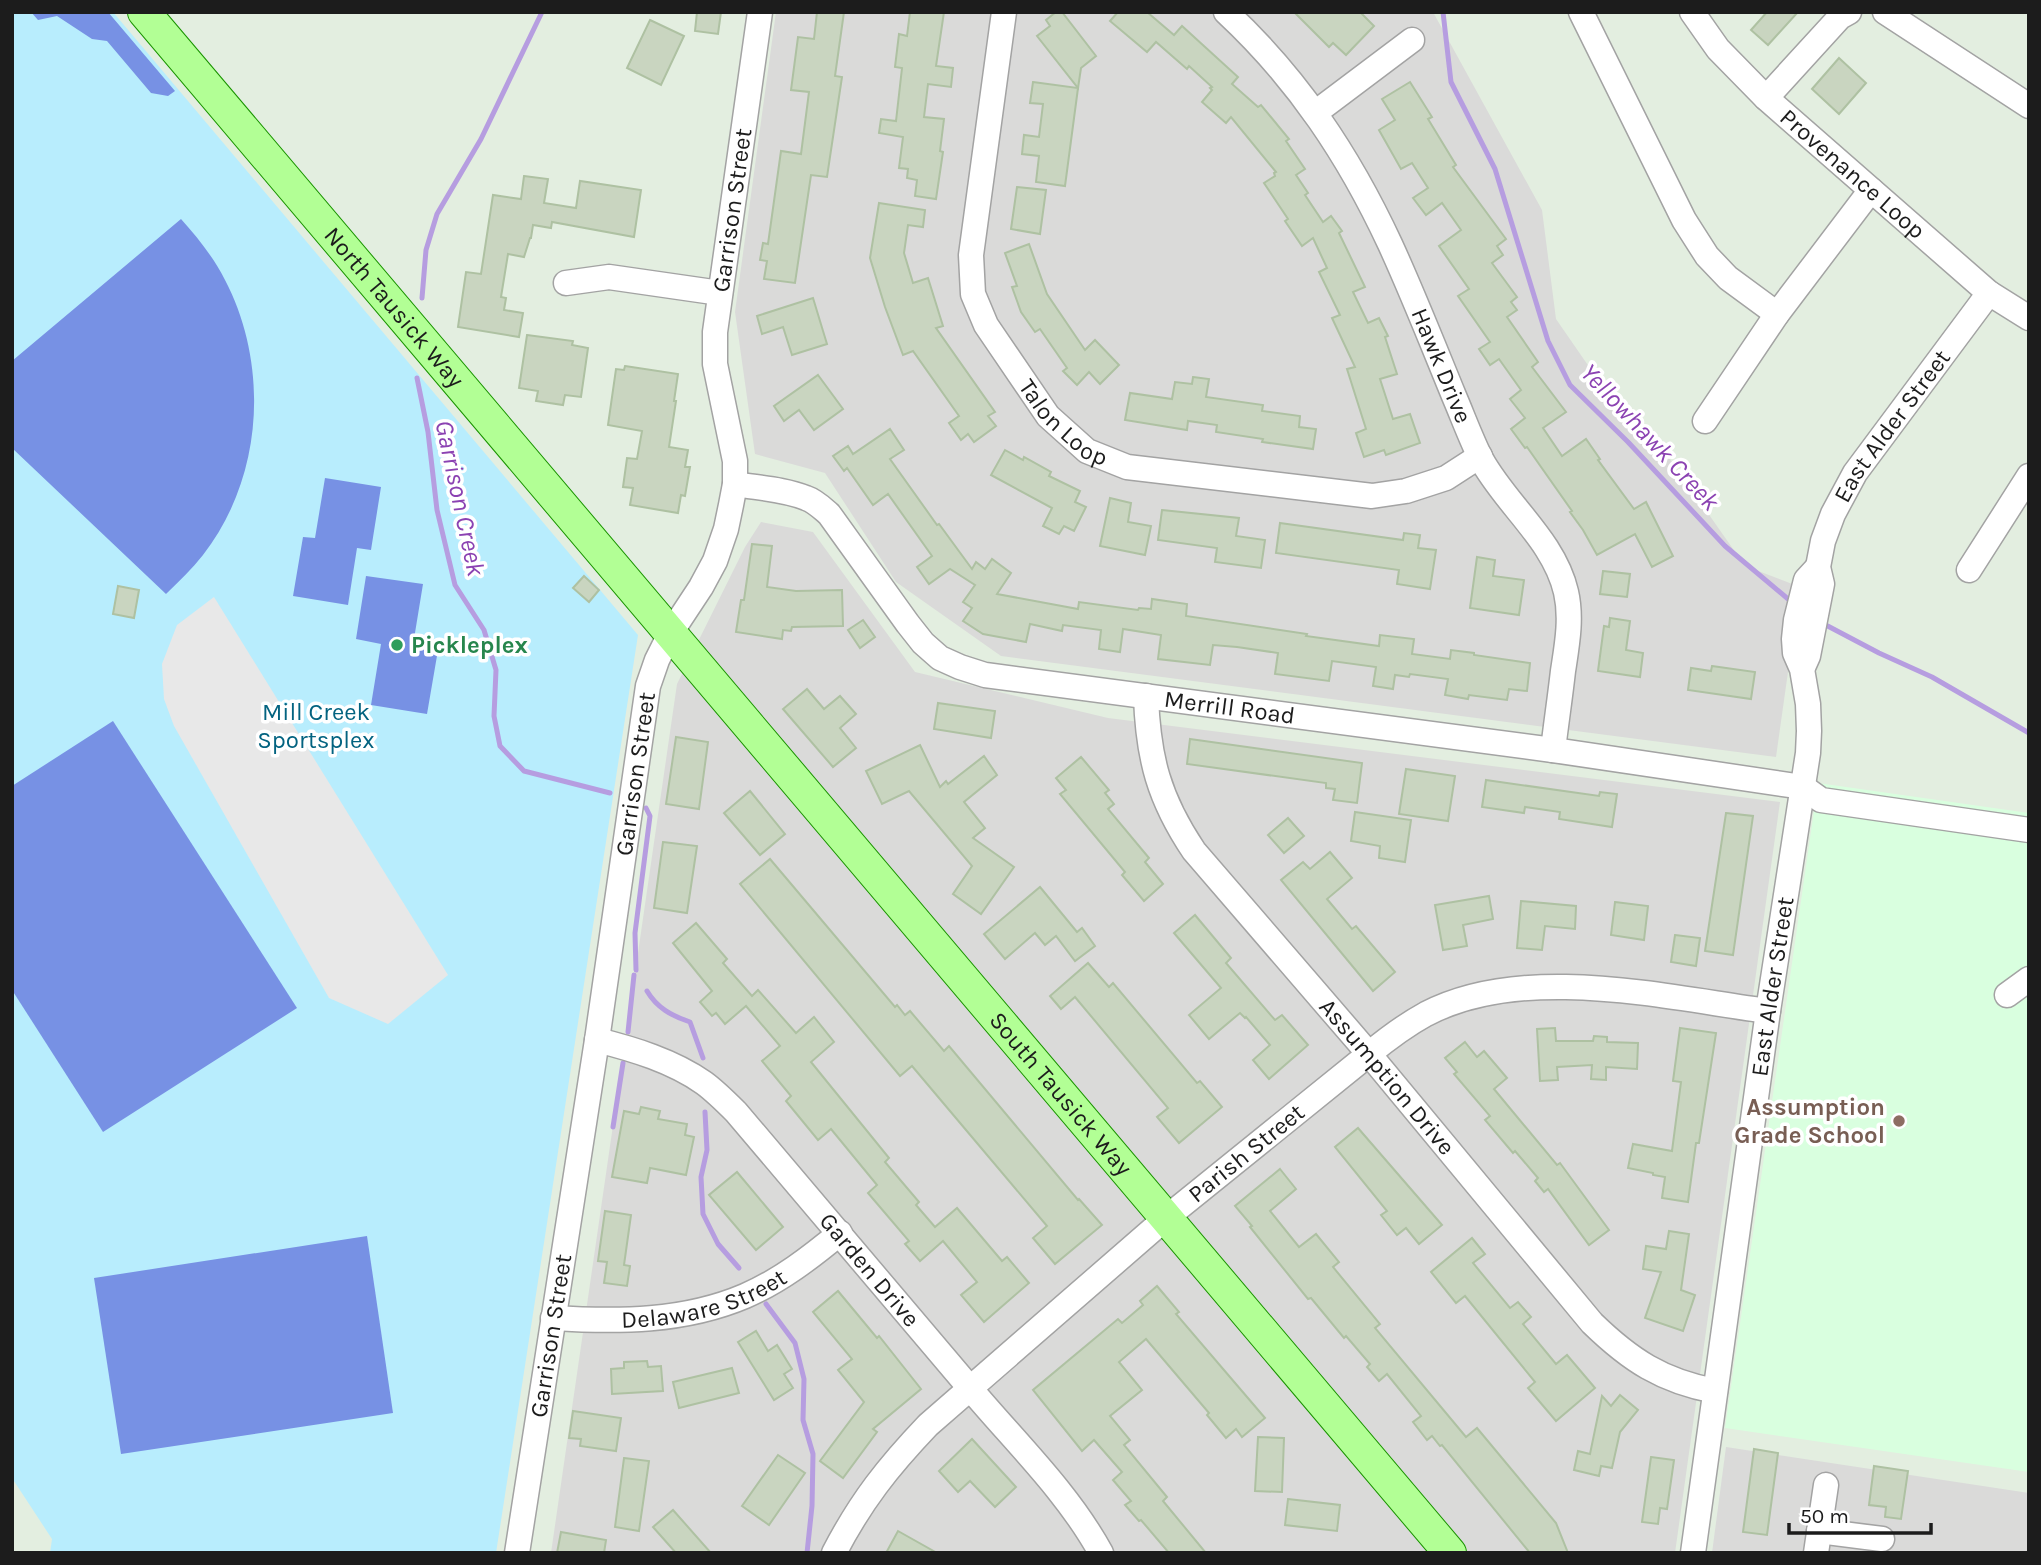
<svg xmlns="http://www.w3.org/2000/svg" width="2041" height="1565" viewBox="0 0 2041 1565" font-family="Karla,sans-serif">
  <rect width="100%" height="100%" fill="#e3eee0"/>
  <!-- residential -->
  <g fill="#dadad9">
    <path d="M776,12H1433L1542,210L1556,319L1603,387L1651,432L1745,566L1800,587L1776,757L1001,656L896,582L825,473L755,454L735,312Z"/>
    <path d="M761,522L813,532L915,672L1108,718L1780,802L1675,1553H551L677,684L745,547Z"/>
    <path d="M1726,1447L2029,1493V1553H1712Z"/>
  </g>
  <!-- education -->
  <path fill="#d9ffdf" d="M1818,783L2029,813V1472L1725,1428Z"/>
  <!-- park -->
  <path fill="#b8edfd" d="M12,12H113L638,635L496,1553H50L52,1539L12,1478Z"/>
  <!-- pitch -->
  <g fill="#7791e4">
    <path d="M31,12H108L175,91L168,96L151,93L107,41L92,39L57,16L38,20Z"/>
    <path d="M181,219C198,238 214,258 225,280C270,366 263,478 203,555C192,569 179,581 166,594L12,448V361Z"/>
    <path d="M325,478L381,487L371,550L357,548L348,605L293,596L303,537L315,538Z"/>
    <path d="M366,576L423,584L413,645L438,650L427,714L371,705L381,644L356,639Z"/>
    <path d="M113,721L297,1008L103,1132L12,990V786Z"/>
    <path d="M367,1236L393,1413L121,1454L94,1278Z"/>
  </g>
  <!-- parking -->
  <path fill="#e8e8e8" d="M214,597L448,975L388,1024L329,998L174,726L164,699L162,664L177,625Z"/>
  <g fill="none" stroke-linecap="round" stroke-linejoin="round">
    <!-- stream -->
    <g stroke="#b69de0" stroke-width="5">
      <path d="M1443,12L1451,82L1495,169L1548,341L1570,385L1628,442L1725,546L1794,604"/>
      <path d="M422,298L426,250L437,214L481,139L542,12"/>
      <path d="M417,378L428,432L437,510L455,585L484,630L496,670L494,716L500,746L524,771L610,793"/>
      <path d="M1822,623L1879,653L1932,677L2029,733"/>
      <path d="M636,970L635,933L650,816L646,808"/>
      <path d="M647,991C657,1008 672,1016 690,1022L703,1058"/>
      <path d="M628,1032L634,975"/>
      <path d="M705,1112L707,1150L701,1177L703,1214L718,1244L739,1268"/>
      <path d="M613,1127L623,1063"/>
      <path d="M766,1304L795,1343L804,1379L803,1420L813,1454L812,1506L807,1553"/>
    </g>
  </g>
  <!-- building -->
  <g fill="#c9d5c0" stroke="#aec1a2" stroke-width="2">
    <path d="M697,12H721L718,34L695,31Z"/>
    <path d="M817,12H844L835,76L842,77L827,177L811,175L795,283L764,279L767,261L760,260L763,243L768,244L781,151L801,154L809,92L791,90L798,37L814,39Z"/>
    <path d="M910,12H944L936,66L953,68L951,87L928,84L924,117L944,119L940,151L943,152L936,199L915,196L917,180L907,178L908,169L899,168L903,137L879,133L881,119L896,121L902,68L895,67L899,34L907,36Z"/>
    <path d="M1056,12H1062L1096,56L1081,68L1078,88L1037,36L1050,26L1046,20Z"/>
    <path d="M1118,12H1147L1174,35L1182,26L1238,77L1232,84L1258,107L1261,105L1289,139L1286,141L1305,169L1296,175L1308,193L1305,195L1323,222L1331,216L1342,231L1339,233L1365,287L1353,292L1368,323L1379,318L1388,336L1385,337L1397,374L1380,379L1393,419L1410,414L1420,443L1386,455L1384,450L1364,457L1356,433L1366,429L1347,369L1355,367L1332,318L1340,315L1319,272L1327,268L1313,238L1302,246L1285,221L1288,219L1264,183L1275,176L1274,173L1276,172L1231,117L1226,123L1202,102L1212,90L1210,88L1212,87L1189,66L1187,69L1156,42L1147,52L1110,21Z"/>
    <path d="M1294,12H1360L1374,26L1346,55L1333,43L1329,47Z"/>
    <path d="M1767,12H1798L1768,45L1751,30Z"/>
    <path d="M650,20L684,36L661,85L627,68Z"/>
    <path d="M1839,58L1866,83L1839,114L1812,89Z"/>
    <path d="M1033,82L1078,88L1065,186L1036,182L1039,156L1022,154L1024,135L1039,137L1043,104L1030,103Z"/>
    <path d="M1410,82L1432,117L1428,119L1456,165L1453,167L1506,239L1497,246L1503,255L1492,263L1517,297L1511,302L1517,310L1507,317L1538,362L1532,367L1566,412L1543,428L1562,456L1586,439L1600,459L1598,460L1634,509L1646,502L1673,556L1652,567L1635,534L1597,555L1583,530L1570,512L1572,511L1527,447L1525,448L1511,429L1525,418L1510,399L1521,390L1499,359L1490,365L1479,349L1490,342L1458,296L1469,289L1439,246L1461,230L1442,203L1426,215L1413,198L1428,188L1412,163L1401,169L1379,130L1395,120L1382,99Z"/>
    <path d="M524,176L548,179L544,203L576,208L580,181L641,190L634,237L552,222L551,228L533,225L531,238H530L524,257L508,254L501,297L506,298L504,310L523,313L519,337L458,327L466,272L481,274L493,195L521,199Z"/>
    <path d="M1017,187L1046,190L1040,234L1011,229Z"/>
    <path d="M879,203L925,210L923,227L908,225L904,253L913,283L928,278L943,326L936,328L995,412L988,416L996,426L974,442L968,434L961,440L949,423L959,416L913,351L903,355L885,307L870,258Z"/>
    <path d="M1029,244L1047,294L1085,350L1095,340L1119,365L1100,384L1089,372L1077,385L1063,371L1067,368L1040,329L1035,332L1021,312L1012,287L1017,286L1005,253Z"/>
    <path d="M813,298L827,344L792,355L783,327L762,334L757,316Z"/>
    <path d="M527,335L573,341L572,345L588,348L581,397L565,395L563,405L536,401L538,391L519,388Z"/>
    <path d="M625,366L678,374L674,401H676L669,447L688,450L685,467H690L685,496L681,495L678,513L630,505L633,488L623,487L627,458L637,459L642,431L608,425L616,369L624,370Z"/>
    <path d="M818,375L843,409L814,430L799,410L784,421L774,406Z"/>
    <path d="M1193,377L1209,379L1206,397L1263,405L1262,411L1300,416L1299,427L1316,429L1313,449L1262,442L1263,439L1216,432L1217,425L1188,421L1187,430L1125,420L1130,393L1172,399L1175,382L1192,384Z"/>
    <path d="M890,429L904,450L890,459L937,525L939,524L972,569L976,562L985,569L992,559L1011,573L997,594L1078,609L1079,602L1138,610L1139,608L1151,609L1152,599L1187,604L1186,616L1307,634L1306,636L1379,646L1380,635L1414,639L1412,654L1450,659L1451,650L1474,653V655L1530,663L1527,691L1509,689L1507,700L1469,695L1468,699L1445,695L1448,679L1410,674L1409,677L1395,675L1393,689L1373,686L1376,667L1332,661L1329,681L1275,674L1278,653L1237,647L1213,645L1210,665L1158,659L1161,635L1123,629L1120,652L1099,649L1101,630L1063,625L1062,631L1030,624L1026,642L983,634L963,621L972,608L963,602L975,585L950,569L929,584L917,567L932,556L888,494L873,505L847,468L844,471L833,456L848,446L853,454Z"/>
    <path d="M1005,450L1023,460L1024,457L1051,472L1049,476L1080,491L1075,502L1086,507L1074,531L1064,526L1059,534L1043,526L1052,508L991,475Z"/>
    <path d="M1110,498L1131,503L1128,522L1151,526L1145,555L1100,546Z"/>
    <path d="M1162,510L1239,518L1236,536L1265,540L1261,568L1215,562L1217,548L1158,540Z"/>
    <path d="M1280,523L1403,540L1404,533L1420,535L1418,548L1436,550L1430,589L1397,584L1399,570L1276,553Z"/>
    <path d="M752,544L772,546L767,587L796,591L842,590L843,626L792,627L791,631L783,630L782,639L736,632L741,600H744Z"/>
    <path d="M1477,557L1495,560L1493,576L1524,580L1519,615L1470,608Z"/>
    <path d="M1603,571L1630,574L1627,597L1600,594Z"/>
    <path d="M584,576L599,590L589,602L573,588Z"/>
    <path d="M118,586L139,590L134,618L113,614Z"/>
    <path d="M1610,618L1630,621L1626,650L1643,653L1640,677L1598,671L1604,626L1609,627Z"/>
    <path d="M863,620L875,637L860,648L848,630Z"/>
    <path d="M1712,666L1755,672L1751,699L1688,690L1691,668L1711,671Z"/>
    <path d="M807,689L824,709L840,696L856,714L840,728L856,748L833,767L783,709Z"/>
    <path d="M938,703L995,711L991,738L934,729Z"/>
    <path d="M676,737L708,742L699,809L666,804Z"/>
    <path d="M1190,739L1362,763L1357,803L1333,800L1335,789L1326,788V783L1187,764Z"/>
    <path d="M920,745L940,787L946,781L948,784L984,756L997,775L964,802L985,828L973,838L1014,867L981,914L953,894L972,866L909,791L882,804L866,771Z"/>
    <path d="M1081,757L1109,790L1105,793L1114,804L1108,809L1149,858L1145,862L1163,884L1144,901L1122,875L1125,872L1060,794L1066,790L1056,778Z"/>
    <path d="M1406,769L1455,776L1448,821L1399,814Z"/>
    <path d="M1486,780L1599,796L1600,792L1617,794L1612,827L1559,819L1560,812L1525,807L1524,813L1482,807Z"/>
    <path d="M750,791L785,834L760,855L724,813Z"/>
    <path d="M1355,812L1411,820L1405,862L1379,858L1380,846L1351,841Z"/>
    <path d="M1726,813L1753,816L1733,955L1705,951Z"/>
    <path d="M1288,818L1304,836L1284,853L1268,835Z"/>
    <path d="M663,842L697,846L687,913L654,908Z"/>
    <path d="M1330,852L1352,878L1327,899L1352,929L1356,926L1395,972L1373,991L1281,880L1303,862L1310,869Z"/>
    <path d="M770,859L895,1007L897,1005L905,1015L910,1011L944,1051L949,1046L1078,1200L1079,1199L1102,1225L1055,1264L1033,1238L1047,1226L912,1066L900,1076L740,884Z"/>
    <path d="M1040,887L1077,932L1082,928L1095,946L1075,961L1056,936L1045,945L1035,933L1005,959L984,934Z"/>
    <path d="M1489,896L1493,919L1463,925L1467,946L1443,950L1435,905Z"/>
    <path d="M1521,901L1576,906L1575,929L1545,926L1542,950L1517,948Z"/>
    <path d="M1615,902L1648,906L1644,940L1611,935Z"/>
    <path d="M1195,915L1231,958L1226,963L1275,1020L1282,1015L1308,1045L1269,1079L1253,1060L1270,1045L1246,1017L1245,1018L1240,1013L1209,1039L1189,1015L1221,988L1174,933Z"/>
    <path d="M696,923L727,959L723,963L752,996L758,990L796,1033L814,1017L834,1042L811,1062L889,1158L885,1162L919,1202L916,1205L935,1227L957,1208L1002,1261L1007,1257L1029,1283L984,1322L961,1295L977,1282L943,1241L920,1261L905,1244L909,1241L868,1193L877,1185L831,1129L818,1140L786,1101L791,1096L762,1061L780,1046L746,1006L725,1024L716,1013L712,1016L700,1002L712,991L673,943Z"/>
    <path d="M1675,935L1700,938L1696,966L1671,962Z"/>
    <path d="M1088,963L1109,987L1113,983L1197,1083L1200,1081L1222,1107L1179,1143L1157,1117L1168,1108L1075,997L1061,1009L1050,996Z"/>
    <path d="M1555,1028L1556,1041H1593L1594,1036L1607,1037V1042L1638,1043L1637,1069L1606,1067V1080L1591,1079L1592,1065L1557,1067L1558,1080L1540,1081L1537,1029Z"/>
    <path d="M1680,1028L1716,1033L1699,1143H1696L1688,1202L1662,1198L1665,1177L1653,1175V1173L1628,1168L1633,1144L1672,1151L1681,1082L1673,1081Z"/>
    <path d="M1465,1042L1477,1057L1484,1051L1507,1078L1494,1089L1557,1165L1560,1163L1609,1230L1589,1245L1548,1189L1544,1192L1535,1181L1538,1178L1515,1151L1513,1153L1485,1120L1490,1116L1454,1074L1457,1072L1445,1058Z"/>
    <path d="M641,1107L660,1111L658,1119L687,1124L685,1135L694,1137L686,1175L650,1168L647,1183L612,1177L624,1111L639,1114Z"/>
    <path d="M1358,1128L1442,1225L1419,1244L1406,1228L1397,1235L1381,1215L1387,1211L1335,1147Z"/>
    <path d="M1280,1169L1296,1189L1270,1211L1299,1247L1316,1234L1339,1262L1333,1267L1380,1324L1375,1328L1466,1437L1477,1428L1556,1523L1568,1553H1530L1442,1445L1440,1446L1432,1436L1427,1440L1413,1422L1421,1416L1387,1374L1379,1381L1367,1367L1370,1364L1346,1336L1344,1338L1311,1298L1308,1299L1250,1227L1252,1226L1235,1206Z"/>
    <path d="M737,1172L783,1227L756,1250L709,1195Z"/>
    <path d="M605,1211L631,1215L624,1265L630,1266L627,1286L604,1283L607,1262L598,1261Z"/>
    <path d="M1669,1231L1689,1234L1681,1290L1695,1295L1683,1331L1645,1318L1661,1272L1643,1269L1646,1246L1666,1249Z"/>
    <path d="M1472,1238L1485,1254L1473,1263L1510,1308L1518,1302L1531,1317L1523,1324L1556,1364L1567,1355L1595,1388L1556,1421L1528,1388L1535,1382L1465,1296L1456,1303L1431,1272Z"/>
    <path d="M1157,1286L1179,1312L1176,1314L1265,1418L1242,1437L1236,1429L1226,1438L1207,1415L1209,1413L1146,1339L1119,1362L1142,1390L1110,1416L1130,1440L1124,1445L1167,1497L1163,1501L1206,1553H1169L1141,1520L1139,1521L1125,1505L1131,1501L1113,1480L1122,1472L1094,1440L1082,1451L1033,1390L1118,1319L1122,1323L1143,1305L1140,1301Z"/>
    <path d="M838,1291L877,1338L879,1336L921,1389L873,1429L877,1432L843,1478L820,1461L864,1402L838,1370L852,1359L813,1312Z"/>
    <path d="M756,1331L768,1351L777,1345L792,1369L784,1374L793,1388L774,1400L738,1342Z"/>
    <path d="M647,1361L648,1367L661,1366L663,1391L612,1394L611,1369L624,1368V1362Z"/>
    <path d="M732,1368L739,1393L679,1408L673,1382Z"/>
    <path d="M1620,1395L1638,1410L1620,1432L1612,1468L1601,1466L1599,1476L1574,1470L1578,1451L1590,1454L1602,1396L1611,1406Z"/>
    <path d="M573,1411L621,1418L616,1451L580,1446L581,1439L569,1438Z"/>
    <path d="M1258,1437L1284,1438L1282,1492L1255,1491Z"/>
    <path d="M972,1439L1016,1487L995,1507L970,1481L958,1492L939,1471Z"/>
    <path d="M1754,1449L1778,1453L1767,1535L1743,1532Z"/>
    <path d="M778,1455L805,1473L769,1525L742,1506Z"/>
    <path d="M1651,1457L1674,1460L1667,1509L1660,1508L1658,1524L1642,1522Z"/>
    <path d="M624,1458L649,1461L639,1531L615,1527Z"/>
    <path d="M1874,1466L1908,1471L1901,1519L1885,1517L1886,1507L1869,1505Z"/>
    <path d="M1288,1499L1340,1505L1337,1531L1285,1525Z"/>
    <path d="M673,1510L711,1553H676L653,1527Z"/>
    <path d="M898,1531L937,1553H886Z"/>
    <path d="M561,1532L606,1540L604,1553H557Z"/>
  </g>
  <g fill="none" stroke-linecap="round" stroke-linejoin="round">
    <!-- minor casing -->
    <g stroke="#a3a3a3" stroke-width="27">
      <g id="minor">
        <path id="s1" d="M1004,12L971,255L973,294L986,325L1048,416L1087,451L1127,467L1372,496L1406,491L1446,478L1480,456"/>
        <path id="s2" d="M1226,12C1298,79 1349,156 1390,244C1413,294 1433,345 1454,396C1463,417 1471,439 1481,459C1506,505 1554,540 1566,592C1572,618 1567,645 1563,671C1560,698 1556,724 1553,750"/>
        <path d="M1581,12L1684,220L1707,256L1728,278L1777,314"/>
        <path id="s3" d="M1692,12L1718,49L1766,98L1989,293L2029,318"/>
        <path d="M1885,12L2029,106"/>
        <path d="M1766,98L1840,17L1849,12"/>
        <path d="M1315,113L1412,40"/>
        <path d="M566,283L609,277L720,293"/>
        <path d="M1705,421L1777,314L1871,190"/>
        <path id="s4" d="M735,484C758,488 784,489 806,498C815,501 822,508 829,514L908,624L923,643L940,658L960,667L985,675L1553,750L1803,787L1821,800L2029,830"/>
        <path d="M1969,570L2029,476"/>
        <path id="s5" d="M1804,665L1808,656L1822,584L1818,567L1823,541L1833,514L1855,473L1989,293"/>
        <path id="s6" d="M1146,696C1148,758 1159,799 1194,851L1369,1054L1592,1323C1630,1360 1662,1381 1715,1391"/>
        <path d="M2007,995L2029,979"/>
        <path id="s7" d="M597,1040C633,1049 673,1061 704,1083C715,1091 726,1102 736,1112C814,1203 891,1296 969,1387C1014,1441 1067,1491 1101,1553"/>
        <path id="s8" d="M553,1318C618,1322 684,1322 745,1296C780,1281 811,1257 840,1233"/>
        <path d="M1819,1531L1882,1539"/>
        <path id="s9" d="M517,1553L597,1040L648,686L657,660L670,634L701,587L715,561L726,529L731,505L735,484V461L715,364V332L760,12"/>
        <path id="s10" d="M834,1553C861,1501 888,1467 928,1425L1166,1218L1369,1054C1387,1039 1406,1025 1426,1014C1524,963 1663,997 1768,1011"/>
        <path id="s11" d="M1693,1553L1768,1011L1808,753L1809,731L1808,704L1802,669L1795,653L1794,639L1796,620L1806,580L1818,567"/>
        <path d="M1816,1553L1826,1485"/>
      </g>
    </g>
    <!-- major casing -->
    <g stroke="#1a9400" stroke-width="34">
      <g id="major">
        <path id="s12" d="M144,12L1450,1553"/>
      </g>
    </g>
    <!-- minor -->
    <use href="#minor" stroke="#fff" stroke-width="24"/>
    <!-- major -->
    <use href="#major" stroke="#b2ff95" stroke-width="32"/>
  </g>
  <!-- markers -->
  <circle fill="#2e9e5b" stroke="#fff" stroke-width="2.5" cx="397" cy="645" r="7"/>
  <circle fill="#8d6e63" stroke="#fff" stroke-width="2.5" cx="1899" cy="1121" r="7"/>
  <g text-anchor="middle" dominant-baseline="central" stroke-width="7" stroke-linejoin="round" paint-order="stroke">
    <!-- street labels -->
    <g font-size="24" fill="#1c1c1c" stroke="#fff">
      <text stroke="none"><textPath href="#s3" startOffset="229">Provenance Loop</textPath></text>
      <text stroke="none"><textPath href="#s9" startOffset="1376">Garrison Street</textPath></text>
      <text stroke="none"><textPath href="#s12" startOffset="387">North Tausick Way</textPath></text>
      <text stroke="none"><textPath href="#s2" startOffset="418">Hawk Drive</textPath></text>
      <text stroke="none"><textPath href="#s1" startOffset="444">Talon Loop</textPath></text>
      <text stroke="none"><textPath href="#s5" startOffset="262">East Alder Street</textPath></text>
      <text stroke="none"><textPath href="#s4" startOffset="578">Merrill Road</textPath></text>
      <text stroke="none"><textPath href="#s9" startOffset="788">Garrison Street</textPath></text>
      <text stroke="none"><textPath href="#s11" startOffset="572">East Alder Street</textPath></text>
      <text stroke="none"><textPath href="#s6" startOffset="462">Assumption Drive</textPath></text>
      <text stroke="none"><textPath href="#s12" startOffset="1418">South Tausick Way</textPath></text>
      <text stroke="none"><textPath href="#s10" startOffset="578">Parish Street</textPath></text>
      <text stroke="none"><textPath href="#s7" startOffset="366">Garden Drive</textPath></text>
      <text stroke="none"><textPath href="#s8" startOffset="154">Delaware Street</textPath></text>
      <text stroke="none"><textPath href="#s9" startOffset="220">Garrison Street</textPath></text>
    </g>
    <!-- leisure labels -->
    <g font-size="24" font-weight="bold" fill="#27864d" stroke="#fff" text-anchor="start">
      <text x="411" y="645">Pickleplex</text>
    </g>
    <!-- park labels -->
    <g font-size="24" fill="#036380" stroke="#fff">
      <text x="316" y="712">Mill Creek<tspan x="316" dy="28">Sportsplex</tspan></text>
    </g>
    <!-- education labels -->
    <g font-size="24" font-weight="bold" fill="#785e54" stroke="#fff" text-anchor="end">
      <text x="1885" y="1107">Assumption<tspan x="1885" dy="28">Grade School</tspan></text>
    </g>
    <!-- water labels -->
    <g font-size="26" font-style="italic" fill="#8b42b2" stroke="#fff">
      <text transform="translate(1650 437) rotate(47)">Yellowhawk Creek</text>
      <text transform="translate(460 498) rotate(78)">Garrison Creek</text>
    </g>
  </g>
  <!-- border -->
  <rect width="2041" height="1565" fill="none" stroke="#1c1c1c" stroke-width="28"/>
  <!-- scale -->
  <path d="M1789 1523v10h142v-10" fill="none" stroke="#1c1c1c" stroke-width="3.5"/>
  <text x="1800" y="1523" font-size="21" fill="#1c1c1c" stroke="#ffffff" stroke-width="5" paint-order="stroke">50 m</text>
</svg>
